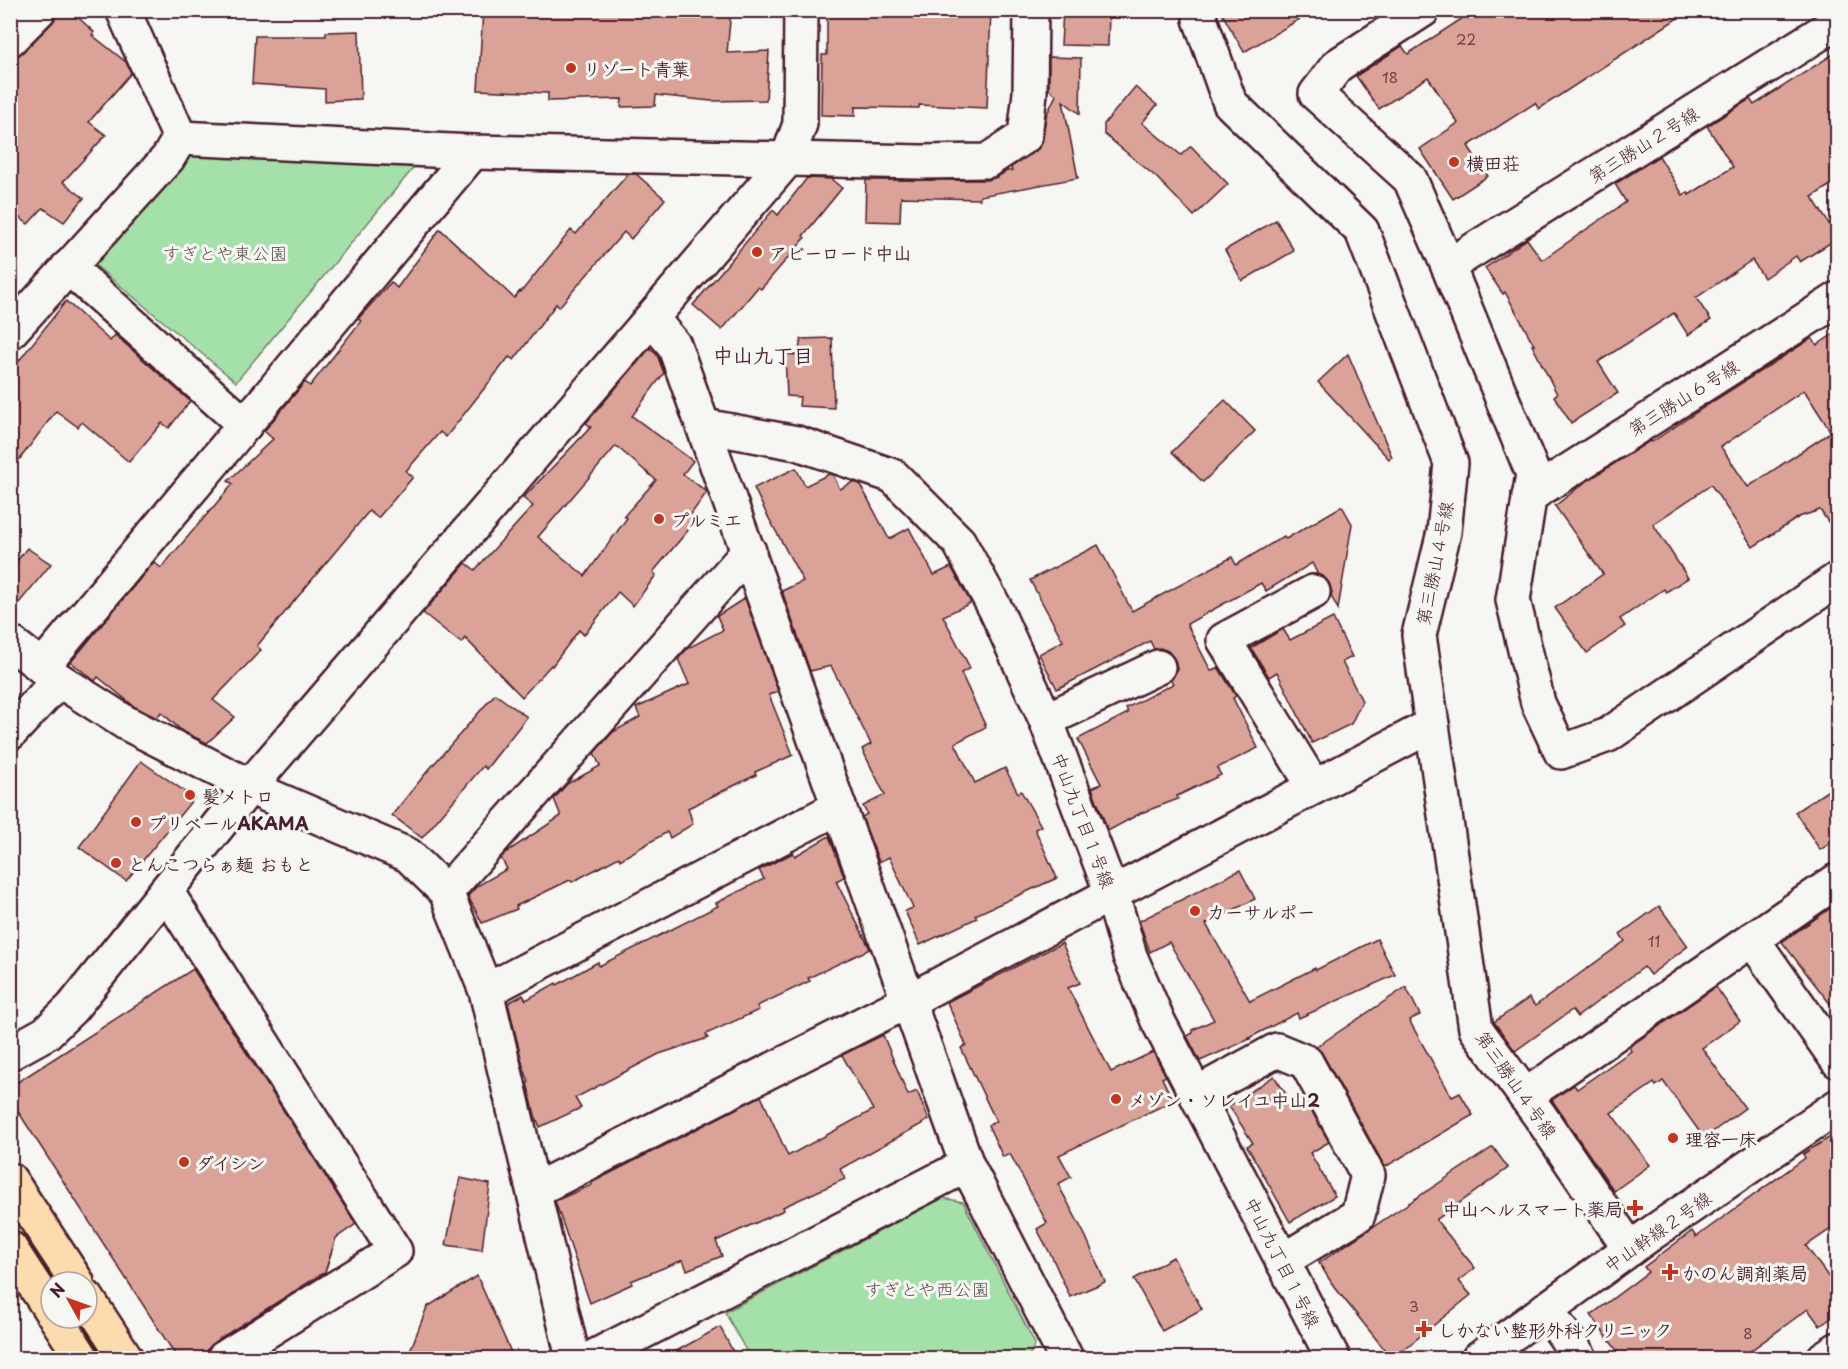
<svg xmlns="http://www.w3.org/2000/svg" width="1848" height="1369" viewBox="0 0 1848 1369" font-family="'Playpen Sans','Klee One',sans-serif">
  <rect width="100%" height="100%" fill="#f6f6f2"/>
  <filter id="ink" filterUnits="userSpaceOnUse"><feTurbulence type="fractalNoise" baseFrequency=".0167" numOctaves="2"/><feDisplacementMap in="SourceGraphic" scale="12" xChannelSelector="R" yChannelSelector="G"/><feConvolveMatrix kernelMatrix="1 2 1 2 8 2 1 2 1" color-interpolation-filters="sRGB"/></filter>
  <g filter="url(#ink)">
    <!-- green -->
    <g fill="#a3e1a8" stroke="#76806a" stroke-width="1.5">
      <path d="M184,155L406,159L415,166L236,382L95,265Z"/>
      <path d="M943,1198L963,1202L1035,1344L1028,1358H750L725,1312Z"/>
    </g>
    <!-- building -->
    <g fill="#dba297" stroke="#4a1f2b" stroke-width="1.5" fill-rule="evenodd">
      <path d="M61,10H70L94,32L92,35L126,62L131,73L89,122L106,135L63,182L84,198L64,222L43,208L28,224L10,210V61L23,52L52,23Z"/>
      <path d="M483,10H731L727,53L769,51L766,100L711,101L656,95L655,106L621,107L622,99L548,101V93L478,90Z"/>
      <path d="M827,10H991L987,108L919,105V108L855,107V116L821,115L822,55H827Z"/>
      <path d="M1220,10H1315L1244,52Z"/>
      <path d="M1475,10H1690L1539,109L1535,103L1468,146L1488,176L1453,199L1420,149L1458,123L1428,77L1379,109L1356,76L1402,46L1408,54Z"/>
      <path d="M1063,11L1109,12L1108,46L1061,45Z"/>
      <path d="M359,31L361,99L325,101V89L252,84L255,36H326V32Z"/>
      <path d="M1838,51V180L1812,197L1838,238L1800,262L1796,256L1764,278L1752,260L1696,298L1711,320L1688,335L1674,313L1598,362L1618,393L1571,423L1554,396L1557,394L1532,345H1534L1505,292L1503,294L1485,268L1527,239L1542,260L1626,202L1615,184L1659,156L1683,195L1688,192L1689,195L1733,167L1707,126L1750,99L1754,105Z"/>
      <path d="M1049,57L1081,58L1080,114L1063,101L1078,178L980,196V199L901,197L900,222L865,221L866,180H988L997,177L1007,171H1012L1011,167L1036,151L1041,145L1046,116L1056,95L1049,89Z"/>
      <path d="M1135,87L1157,105L1142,123L1181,155L1191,146L1228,184L1194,216L1156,177L1104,134V124Z"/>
      <path d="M628,174H636L665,199L631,239L624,232L559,307L556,304L514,360L509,357L446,437L440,432L406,471L413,477L378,518L369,511L257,646L261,650L213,700L235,717L207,743L182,731L161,712L157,718L135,707L98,677L95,681L71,662L154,562L161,568L233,484L228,481L273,439L264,431L305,382L310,386L361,321L358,319L391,282L397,288L440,229L514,298L520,291L521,292L571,230L576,234Z"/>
      <path d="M807,178L831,179L842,188L803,236L805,238L761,289L758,287L722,330L693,305L773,210L778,215Z"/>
      <path d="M1276,220L1294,251L1242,281L1225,250Z"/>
      <path d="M66,301L110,341L115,335L122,341L190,401L169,428L162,423L129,462L82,422L78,427L56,411L10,472V372Z"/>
      <path d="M1838,331V536L1820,510L1799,517L1753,547L1711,485L1653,524L1688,578L1666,592L1664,589L1620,619L1625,626L1587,653L1555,608L1603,574L1555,506L1584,483L1651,440L1652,442L1703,408L1812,338L1817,345ZM1804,390L1831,432L1748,487L1721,447Z"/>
      <path d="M832,338L834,408L799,406L800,397L787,396L785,354L798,355L801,339Z"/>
      <path d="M650,348L657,355L664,373L632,416L693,461L683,474L707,492L689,517L695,522L653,572L656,575L633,606L618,592L584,635L579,630L552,666L551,665L522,697L465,638L461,643L423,613L466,563L475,570L533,506L523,498L591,427L586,423ZM616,446L656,480L624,516L627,518L585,576L538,537Z"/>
      <path d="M1348,354L1392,457L1389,459L1318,382Z"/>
      <path d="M1225,400L1255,431L1203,482L1172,452Z"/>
      <path d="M796,468L805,486L829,474L833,475L840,489L853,482L860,484L889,539L909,528L934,575L951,567L971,603L943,616L970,668L961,673L986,727L955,743L975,783L1005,768L1018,793L1021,791L1041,826L1035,829L1057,878L975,915L977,918L920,945L905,911L913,908L889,857L879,862L862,817L867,814L863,806L885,795L862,749L871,744L831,666L810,671L782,591L803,581L766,513L754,488Z"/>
      <path d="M1342,506L1352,524L1338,609L1331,596L1332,592L1329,583L1323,576L1318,575L1312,563L1266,591L1261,583L1187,624L1211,671L1218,667L1236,696L1233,698L1258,748L1217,768L1221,775L1177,796L1178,799L1141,813L1108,831L1092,788L1101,784L1078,739L1128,713L1126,708L1173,684L1171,680L1177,669L1175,660L1168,651L1160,648L1154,649L1150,641L1057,689L1039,654L1063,641L1030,580L1098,545L1132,611L1232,557L1236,565L1284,536L1286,539Z"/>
      <path d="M27,548L51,564L10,614V570Z"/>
      <path d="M745,598L778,691L769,695L793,755L755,772L756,775L688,808L693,824L670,838L667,832L620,860L619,857L572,882L570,880L516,906L517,909L482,923L468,896L477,886L507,869L501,858L505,853L561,816L554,799L567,784L600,766L594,753L613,732L640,717L636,708L689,684L678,659L688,648L723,630L717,616Z"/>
      <path d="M1333,618L1352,657L1342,662L1362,701L1351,724L1312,743L1277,672L1269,677L1251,648L1283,629L1290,640Z"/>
      <path d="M495,694L527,717L486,769L483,766L422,838L392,815L426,773Z"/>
      <path d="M141,761L194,798L126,881L79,847Z"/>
      <path d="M1838,784V838L1820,850L1795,812Z"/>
      <path d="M829,836L844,877L836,881L870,949L808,978L810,981L757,1006L759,1010L706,1034L708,1038L659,1054L575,1098L581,1108L540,1127L535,1115L527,1083L529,1082L523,1066L508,1003L523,995L526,1000L556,983L557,985L598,962L599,966L718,906L716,903L764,879L759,870L793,853L795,856Z"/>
      <path d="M1240,870L1255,899L1206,924L1250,1001L1315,968L1316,970L1377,939L1395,975L1299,1018L1297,1013L1249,1038L1250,1039L1200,1061L1187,1036L1193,1033L1192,1030L1214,1020L1169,942L1150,952L1139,921Z"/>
      <path d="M1838,903V1014L1782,942Z"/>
      <path d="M1659,906L1688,946L1650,975L1644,967L1577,1017L1572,1010L1515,1051L1494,1022L1529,998L1535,1006L1625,941L1620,934Z"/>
      <path d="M1062,943L1080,983L1068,988L1111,1072L1153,1052L1166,1076L1162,1078L1173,1101L1059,1155L1071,1177L1058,1184L1086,1237L1105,1282L1070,1297L1052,1257L1037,1229L1047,1223L1010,1154L1003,1157L988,1125L996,1121L961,1048L966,1045L947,1002Z"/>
      <path d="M193,969L356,1224L336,1238L325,1272L214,1342L208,1349L206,1356L202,1359H178L10,1099V1087Z"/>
      <path d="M1406,987L1420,1015L1409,1020L1452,1097L1460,1093L1473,1115L1385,1167L1322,1053L1316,1047Z"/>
      <path d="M1716,987L1740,1021L1702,1048L1745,1108L1704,1138L1663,1081L1656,1086L1654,1083L1611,1113L1650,1165L1614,1191L1552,1100L1574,1085L1577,1089L1631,1051L1629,1047Z"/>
      <path d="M883,1035L908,1095L917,1091L929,1120L840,1169L845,1179L783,1207L784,1210L716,1241L722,1256L687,1270L683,1260L631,1281L632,1284L590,1303L555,1201L592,1185L591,1183L761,1096L788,1156L873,1110L842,1055Z"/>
      <path d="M1274,1076L1295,1108L1306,1101L1329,1142L1310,1153L1335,1196L1290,1222L1247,1146L1253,1143L1229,1106Z"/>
      <path d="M1838,1132V1224L1806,1246L1838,1290V1313L1820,1326L1808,1309L1739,1359H1623L1591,1315L1648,1272L1644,1267L1692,1231L1696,1237L1805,1158L1803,1154Z"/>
      <path d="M1493,1147L1508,1168L1436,1220L1475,1268L1459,1281L1471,1295L1392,1359L1333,1285L1319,1263Z"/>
      <path d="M460,1178L490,1184L482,1250L446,1245Z"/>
      <path d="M1173,1257L1202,1309L1162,1331L1134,1279Z"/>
      <path d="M477,1276L514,1359H407L427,1307Z"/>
      <path d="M720,1327L737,1359H662Z"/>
    </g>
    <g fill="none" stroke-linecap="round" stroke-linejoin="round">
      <!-- minor casing -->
      <g stroke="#4a1f2b" stroke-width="38">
        <g id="minor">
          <path d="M1200,10V19L1230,103L1362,231L1451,463L1444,532L1419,635L1476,1029L1540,1116L1630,1249"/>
          <path d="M1423,10L1338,65L1316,94L1410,179L1448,266L1533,474L1513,600L1538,703L1561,752L1608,735L1838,579"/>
          <path d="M10,39L39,10"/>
          <path d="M180,138L473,152L921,162L987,161L1025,136L1030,93L1031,10"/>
          <path d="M1448,266L1838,22"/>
          <path d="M68,267L245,425"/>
          <path d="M652,319L674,345L967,1165L1066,1358"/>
          <path d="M10,332L168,158L180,138L123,10"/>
          <path d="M704,426L797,443L893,476L959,542L995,608L1046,720L1112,894L1130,956L1158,1021L1333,1358"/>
          <path d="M1529,496L1838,299"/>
          <path d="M1313,592L1224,640L1314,787"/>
          <path d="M10,642L59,680L126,723L267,795L408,855L446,892L486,991L573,1358"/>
          <path d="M42,667L473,152"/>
          <path d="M1046,720L1158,667"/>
          <path d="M10,733L59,680"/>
          <path d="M166,891L395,1251L224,1358"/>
          <path d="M446,892L749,551"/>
          <path d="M1752,939L1838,1061"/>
          <path d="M486,991L839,807"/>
          <path d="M10,1053L46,1033L72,1008L250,786L787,160L800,124L801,10"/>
          <path d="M1196,1094L1277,1050L1306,1062L1368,1175L1358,1215L1282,1261"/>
          <path d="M1525,1096L1838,880"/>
          <path d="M535,1190L908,1001L1432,725"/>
          <path d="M1546,1309L1580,1358"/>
          <path d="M592,1358L967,1165"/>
          <path d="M1479,1358L1652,1233L1838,1106"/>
          <path d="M1824,1358L1838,1349"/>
        </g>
      </g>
      <!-- major casing -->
      <g stroke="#4a1f2b" stroke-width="38">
        <g id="major">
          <path d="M10,1180L77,1282"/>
          <path d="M10,1248L51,1311"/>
          <path d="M87,1298L126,1358"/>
          <path d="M56,1318L82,1358"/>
        </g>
      </g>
      <!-- minor -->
      <use href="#minor" stroke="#f6f6f2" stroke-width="33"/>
      <!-- major -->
      <use href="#major" stroke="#fcdcac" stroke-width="33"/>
    </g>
  </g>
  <!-- markers -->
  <g fill="#c8321e" stroke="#f6f6f2" stroke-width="2">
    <circle cx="571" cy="68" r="6"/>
    <circle cx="1454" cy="162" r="6"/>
    <circle cx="757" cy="252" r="6"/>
    <circle cx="659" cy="519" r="6"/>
    <circle cx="190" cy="795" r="6"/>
    <circle cx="136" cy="822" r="6"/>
    <circle cx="116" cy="863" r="6"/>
    <circle cx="1195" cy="911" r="6"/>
    <circle cx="1116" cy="1099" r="6"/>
    <circle cx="1673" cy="1138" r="6"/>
    <circle cx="184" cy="1162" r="6"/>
    <path d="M1632 1199h6v6h6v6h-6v6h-6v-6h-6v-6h6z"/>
    <path d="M1667 1263h6v6h6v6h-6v6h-6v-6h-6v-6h6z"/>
    <path d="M1421 1320h6v6h6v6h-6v6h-6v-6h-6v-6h6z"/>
  </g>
  <g text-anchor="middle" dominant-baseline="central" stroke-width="6" stroke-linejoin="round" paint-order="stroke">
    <!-- number labels -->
    <g font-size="15" fill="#6e4046">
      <text x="1466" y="38">22</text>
      <text x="1390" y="76">18</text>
      <text x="1654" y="940">11</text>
      <text x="1414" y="1305">3</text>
      <text x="1748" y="1332">8</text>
    </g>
    <!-- poi labels -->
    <g font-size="18" font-weight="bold" fill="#4a1f2b" stroke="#f6f6f2" text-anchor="start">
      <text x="583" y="68">リゾート青葉</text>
      <text x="1466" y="162">横田荘</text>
      <text x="769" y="252">アビーロード中山</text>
      <text x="671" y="519">プルミエ</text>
      <text x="202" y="795">髪メトロ</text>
      <text x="148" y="822">プリベールAKAMA</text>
      <text x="128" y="863">とんこつらぁ麺 おもと</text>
      <text x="1207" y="911">カーサルポー</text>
      <text x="1128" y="1099">メゾン・ソレイユ中山2</text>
      <text x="1685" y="1138">理容一床</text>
      <text x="196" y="1162">ダイシン</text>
      <text x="1623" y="1208" text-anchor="end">中山ヘルスマート薬局</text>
      <text x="1682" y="1272">かのん調剤薬局</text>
      <text x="1438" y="1329">しかない整形外科クリニック</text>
    </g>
    <!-- street labels -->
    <g font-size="18" fill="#4a1f2b" stroke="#f6f6f2">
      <text transform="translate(1643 144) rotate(-32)">第三勝山２号線</text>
      <text transform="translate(1683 397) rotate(-32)">第三勝山６号線</text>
      <text transform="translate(1434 563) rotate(-79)">第三勝山４号線</text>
      <text transform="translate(1084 820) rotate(69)">中山九丁目１号線</text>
      <text transform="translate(1517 1084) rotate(55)">第三勝山４号線</text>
      <text transform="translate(1657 1231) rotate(-35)">中山幹線２号線</text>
      <text transform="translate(1283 1262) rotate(63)">中山九丁目１号線</text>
    </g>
    <!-- park labels -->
    <g font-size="18" fill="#60504a" stroke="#f6f6f2">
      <text x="225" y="252">すぎとや東公園</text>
      <text x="927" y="1288">すぎとや西公園</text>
    </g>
    <!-- neighbourhood labels -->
    <g font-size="20" font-weight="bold" fill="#4a1f2b" stroke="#f6f6f2">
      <text x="763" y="355">中山九丁目</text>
    </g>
  </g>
  <!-- margin -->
  <rect width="1848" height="1369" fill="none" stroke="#f6f6f2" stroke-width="36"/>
  <rect x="18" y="18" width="1812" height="1333" fill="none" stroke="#4a1f2b" stroke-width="2" filter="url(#ink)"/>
  <!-- north arrow -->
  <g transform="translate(69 1300) rotate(310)"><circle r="28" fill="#f6f6f2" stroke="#b1a0a2" stroke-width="1.5"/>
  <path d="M0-4.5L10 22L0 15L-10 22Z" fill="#c8321e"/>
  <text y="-9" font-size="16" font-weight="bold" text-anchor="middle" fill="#4a1f2b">N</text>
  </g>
</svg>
